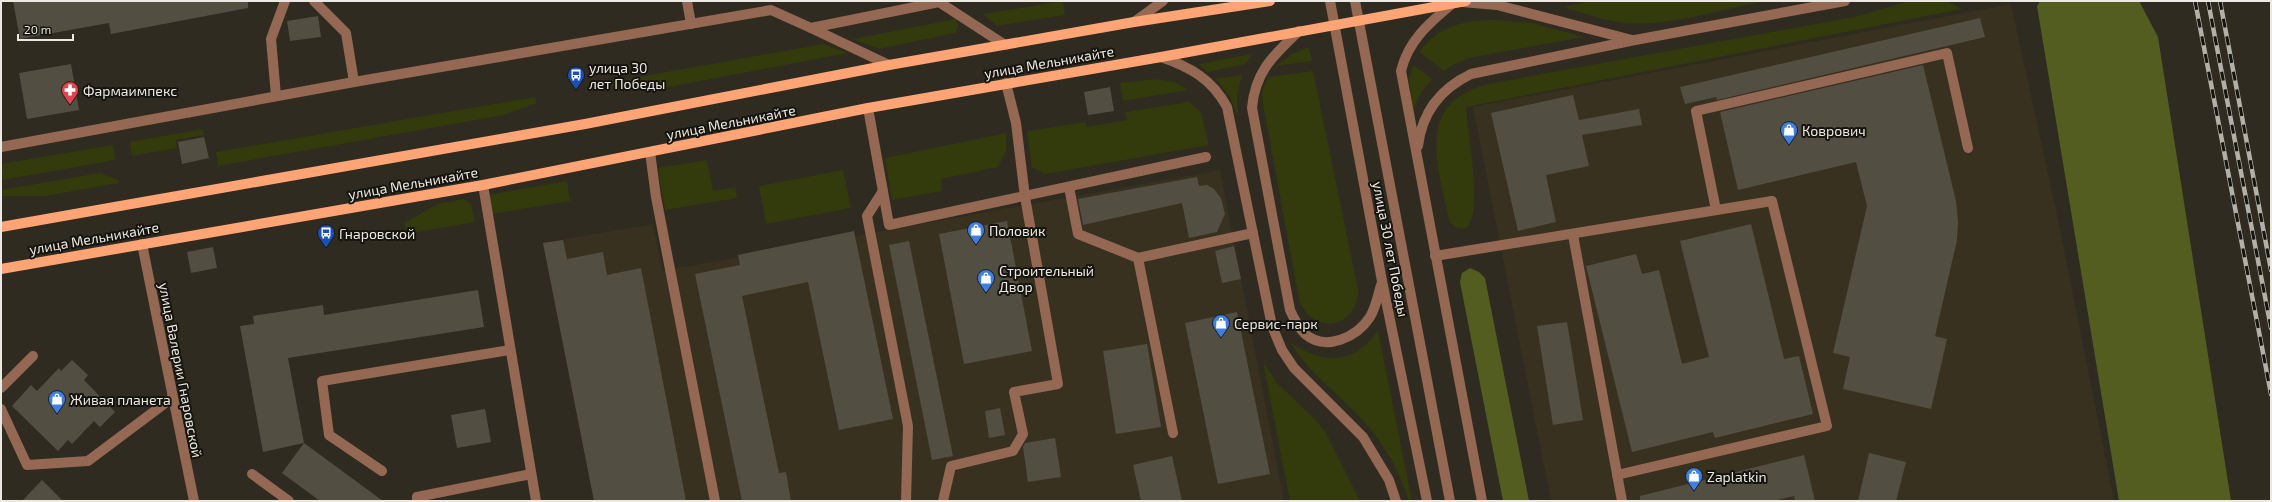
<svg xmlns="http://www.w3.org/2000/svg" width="2272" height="502" viewBox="0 0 2272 502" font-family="'Exo 2',sans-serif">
  <rect width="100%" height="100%" fill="#2f2b20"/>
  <!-- built -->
  <g fill="#383120">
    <path d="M2011,4L2057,215L2114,501H1551L1473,107Z"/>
    <path d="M1220,170L1284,501H594L543,243L653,224L662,271Z"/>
  </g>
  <!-- green -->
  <g fill="#333a0c">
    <path d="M1063,1L1065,15L997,26L983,14Z"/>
    <path d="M1591,1H1766C1723,9 1667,27 1625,23C1604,21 1583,13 1563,7Z"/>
    <path d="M1909,1H1946L1962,9L1466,107C1467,130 1484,214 1466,228C1458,230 1453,227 1449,220C1441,178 1417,117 1467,92C1483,83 1503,82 1520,78L1854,17Z"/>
    <path d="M956,19L958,27L955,33L879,49L853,39Z"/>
    <path d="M1497,20L1532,23L1584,37L1469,58L1451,66L1444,71L1419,52C1440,25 1464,20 1497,20Z"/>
    <path d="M823,44L848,53L653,90L613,89L611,82Z"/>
    <path d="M1309,47L1312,61L1276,66L1292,54Z"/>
    <path d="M1252,54L1246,64L1208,72L1199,64Z"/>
    <path d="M1413,65L1432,79L1421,93L1413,109L1409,80Z"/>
    <path d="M1313,71L1358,289C1358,329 1312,337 1299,299L1263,104L1262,92L1268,77Z"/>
    <path d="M1242,75L1237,95L1238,117L1230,97L1216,79Z"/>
    <path d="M1156,79L1174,82L1188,90L1123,101L1120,83Z"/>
    <path d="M535,97L537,103L504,115L218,166L216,152Z"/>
    <path d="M1189,102L1201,112L1209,145L1045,174L1032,167L1027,131L1086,122L1087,127L1127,120L1125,112Z"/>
    <path d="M203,129L204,135L176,140L177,148L132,156L130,142Z"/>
    <path d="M1006,133V151L998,167L941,179L942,191L892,200L885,158Z"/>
    <path d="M113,145L115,160L3,180L1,164Z"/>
    <path d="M707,160L713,191L735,187L737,198L665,210L658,168Z"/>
    <path d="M843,170L851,208L766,224L759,186Z"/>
    <path d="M100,173L119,180V183L45,196H1V190Z"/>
    <path d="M567,181L570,201L492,214L489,195Z"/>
    <path d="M464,199L471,204L475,222L407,234L404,223L438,204Z"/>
    <path d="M1378,331L1412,501H1409C1398,466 1378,434 1352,409C1330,387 1306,369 1290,342C1323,365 1353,365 1378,331Z"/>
    <path d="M1263,362L1278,384L1314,418L1326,433L1360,501H1290Z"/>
  </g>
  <!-- forest -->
  <g fill="#535d20">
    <path d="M2040,1H2139L2158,37L2231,501H2119L2037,6Z"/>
    <path d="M1470,268L1479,272L1485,278L1529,501H1503L1460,282L1462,273Z"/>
  </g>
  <!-- building -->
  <g fill="#534e42">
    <path d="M13,1H248V8L111,34L109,23L20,39Z"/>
    <path d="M318,16L321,37L290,41L287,21Z"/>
    <path d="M1980,18L1985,37L1717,100L1716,97L1685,104L1680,87Z"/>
    <path d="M71,64L79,110L27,119L19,73Z"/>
    <path d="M1923,65L1956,201L1958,221L1957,240L1935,336L1947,339L1931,409L1843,389L1850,357L1833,353L1867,206L1856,162L1738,190L1720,112Z"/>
    <path d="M1110,87L1114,111L1088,115L1084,92Z"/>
    <path d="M1573,95L1579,120L1639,109L1642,125L1582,135L1589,166L1546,175L1556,222L1518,231L1491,113Z"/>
    <path d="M204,137L209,158L182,164L178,142Z"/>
    <path d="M1197,177L1199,186L1207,185L1214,189L1221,198L1225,214L1217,232L1189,238L1182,203L1083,225L1078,199Z"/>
    <path d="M1007,221L1032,351L964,364L939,234Z"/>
    <path d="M1751,224L1784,359L1799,356L1813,414L1715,438L1713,432L1632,452L1586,266L1636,254L1642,274L1659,270L1682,364L1709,357L1680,241Z"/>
    <path d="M854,231L893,419L839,430L808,282L742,296L779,473L786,472L791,501H742L695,274L740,265L738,255Z"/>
    <path d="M563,240L567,259L603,252L607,275L641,268L686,501H594L543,243Z"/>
    <path d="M909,241L953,456L932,460L889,245Z"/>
    <path d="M1234,246L1241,279L1222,283L1215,251Z"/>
    <path d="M213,247L217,268L191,273L187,252Z"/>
    <path d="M478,290L484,327L288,358L304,443L263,452L240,326L254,324L253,316L323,305L324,315Z"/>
    <path d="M1237,312L1270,474L1218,484L1185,323Z"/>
    <path d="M1567,322L1583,420L1553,425L1537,326Z"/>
    <path d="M1147,344L1161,427L1116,434L1103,351Z"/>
    <path d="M72,360L88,375L84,380L115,412L100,427L94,421L72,444L68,440L58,451L12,406L31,385L37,391L59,368L61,371Z"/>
    <path d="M1000,408L1005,435L989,438L985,411Z"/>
    <path d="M485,409L491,442L457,448L451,415Z"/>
    <path d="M1055,438L1061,477L1028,482L1023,447L1025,443Z"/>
    <path d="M304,443L383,501H320L282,473Z"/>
    <path d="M1869,453L1906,462L1896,501H1858Z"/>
    <path d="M1804,455L1815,501H1795L1794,496L1773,501H1640V496Z"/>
    <path d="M1172,456L1182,501H1141L1133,465Z"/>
    <path d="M42,480L63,501H22Z"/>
  </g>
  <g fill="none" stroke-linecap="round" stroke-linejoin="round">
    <!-- minor -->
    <g stroke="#946852" stroke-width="10">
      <path d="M314,1L346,33L354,82"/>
      <path d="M687,1L691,24"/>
      <path d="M1330,1L1382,281L1427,501"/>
      <path d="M1355,1L1450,501"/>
      <path d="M1462,2L1497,5L1632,40"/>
      <path d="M1452,4C1429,23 1408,41 1401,71L1482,501"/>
      <path d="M1134,22L1163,1"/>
      <path d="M811,28L889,65"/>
      <path d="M1299,31C1274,55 1255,71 1252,108L1290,310C1294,319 1298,327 1305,334C1326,352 1357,337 1370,317C1376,307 1378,295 1381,285"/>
      <path d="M1161,57C1190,67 1212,79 1227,107L1272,326L1282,350L1294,368L1363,437L1389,480L1396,501"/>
      <path d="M276,96L271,39L285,1"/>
      <path d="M868,108L889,225L1206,157"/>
      <path d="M1418,146C1422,112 1440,89 1471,74L1635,40L1845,1"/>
      <path d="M1,147L354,82L771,10L811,28L939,2L1005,45"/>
      <path d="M650,152L656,197L715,501"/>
      <path d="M483,185L536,501"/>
      <path d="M1069,187L1078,234L1138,258"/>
      <path d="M883,191L867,216L908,426L906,501"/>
      <path d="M1716,210L1696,111L1947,53L1968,148"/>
      <path d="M1573,235L1622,501"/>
      <path d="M142,244L194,501"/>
      <path d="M1435,256L1772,201L1827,426L1617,475"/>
      <path d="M1,388L33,356"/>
      <path d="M1,409L27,465L88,461L172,398"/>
      <path d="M1173,433L1138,258L1253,233"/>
      <path d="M382,471L329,435L322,381L510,350"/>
      <path d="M252,474L289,501"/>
      <path d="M417,501V497L531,474"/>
      <path d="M943,501L951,466L1013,451L1023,434L1014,392L1058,384L1025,197L1016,123L1006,83"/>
    </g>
    <!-- major -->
    <g stroke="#fea475" stroke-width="10">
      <path d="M1,227L585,124L889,65L1134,22L1270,1"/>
      <path d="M1,269L483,185L868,108L1161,57L1466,1"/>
    </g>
    <!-- rail casing -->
    <g stroke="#b3b0a7" stroke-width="4.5">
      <g id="rail">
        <path d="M2195,1L2271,394"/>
        <path d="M2208,1L2271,328"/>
        <path d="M2220,1L2271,270"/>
      </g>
    </g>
    <!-- rail -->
    <use href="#rail" stroke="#16140f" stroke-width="3" stroke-dasharray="9" stroke-linecap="butt"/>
  </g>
  <!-- icons -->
  <defs>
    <g id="bus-pin" transform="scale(0.9)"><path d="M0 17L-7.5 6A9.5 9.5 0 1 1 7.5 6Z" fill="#1a4fb4" stroke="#16140f"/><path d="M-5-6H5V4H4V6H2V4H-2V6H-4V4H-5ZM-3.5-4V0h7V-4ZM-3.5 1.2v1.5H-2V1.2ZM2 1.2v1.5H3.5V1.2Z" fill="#fff"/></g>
    <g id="pharmacy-pin" transform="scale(0.9)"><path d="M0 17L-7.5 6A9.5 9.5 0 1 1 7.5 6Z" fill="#e0444e" stroke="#16140f"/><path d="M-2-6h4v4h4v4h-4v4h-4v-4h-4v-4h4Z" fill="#fff"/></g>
    <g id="shop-pin" transform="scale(0.9)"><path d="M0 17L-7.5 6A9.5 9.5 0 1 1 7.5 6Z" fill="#3f7fe0" stroke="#16140f"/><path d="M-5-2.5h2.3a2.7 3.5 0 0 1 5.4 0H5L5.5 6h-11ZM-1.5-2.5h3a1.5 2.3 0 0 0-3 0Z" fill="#fff"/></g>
  </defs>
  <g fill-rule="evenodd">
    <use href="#bus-pin" x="576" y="75"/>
    <use href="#pharmacy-pin" x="70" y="90"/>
    <use href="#shop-pin" x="1789" y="130"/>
    <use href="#shop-pin" x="976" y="230"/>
    <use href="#bus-pin" x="326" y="233"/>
    <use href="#shop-pin" x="986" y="278"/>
    <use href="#shop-pin" x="1221" y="323"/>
    <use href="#shop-pin" x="57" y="399"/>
    <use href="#shop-pin" x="1694" y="476"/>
  </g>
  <g text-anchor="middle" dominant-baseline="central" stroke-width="4" stroke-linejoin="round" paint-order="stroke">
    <!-- street labels -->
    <g font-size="14" fill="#ece9e2" stroke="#16140f">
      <text transform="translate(1049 62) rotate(-10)">улица Мельникайте</text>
      <text transform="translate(731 122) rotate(-11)">улица Мельникайте</text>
      <text transform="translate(413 183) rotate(-10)">улица Мельникайте</text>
      <text transform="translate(94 238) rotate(-10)">улица Мельникайте</text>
      <text transform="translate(1391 249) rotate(79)">улица 30 лет Победы</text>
      <text transform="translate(181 370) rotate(79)">улица Валерии Гнаровской</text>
    </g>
    <!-- poi labels -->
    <g font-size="14" fill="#ece9e2" stroke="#16140f" text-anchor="start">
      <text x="589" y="67">улица 30<tspan x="589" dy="16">лет Победы</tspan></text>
      <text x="83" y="90">Фармаимпекс</text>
      <text x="1802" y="130">Коврович</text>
      <text x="989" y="230">Половик</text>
      <text x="339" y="233">Гнаровской</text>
      <text x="999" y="270">Строительный<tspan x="999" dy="16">Двор</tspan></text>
      <text x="1234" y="323">Сервис-парк</text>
      <text x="70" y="399">Живая планета</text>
      <text x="1707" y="476">Zaplatkin</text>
    </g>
  </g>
  <!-- border -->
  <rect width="2272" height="502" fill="none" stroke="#ece9e2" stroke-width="4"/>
  <!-- scale -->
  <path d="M18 34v6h55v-6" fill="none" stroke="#ece9e2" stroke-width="2"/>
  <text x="24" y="34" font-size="12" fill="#ece9e2" stroke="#16140f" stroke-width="3" paint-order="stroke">20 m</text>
</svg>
